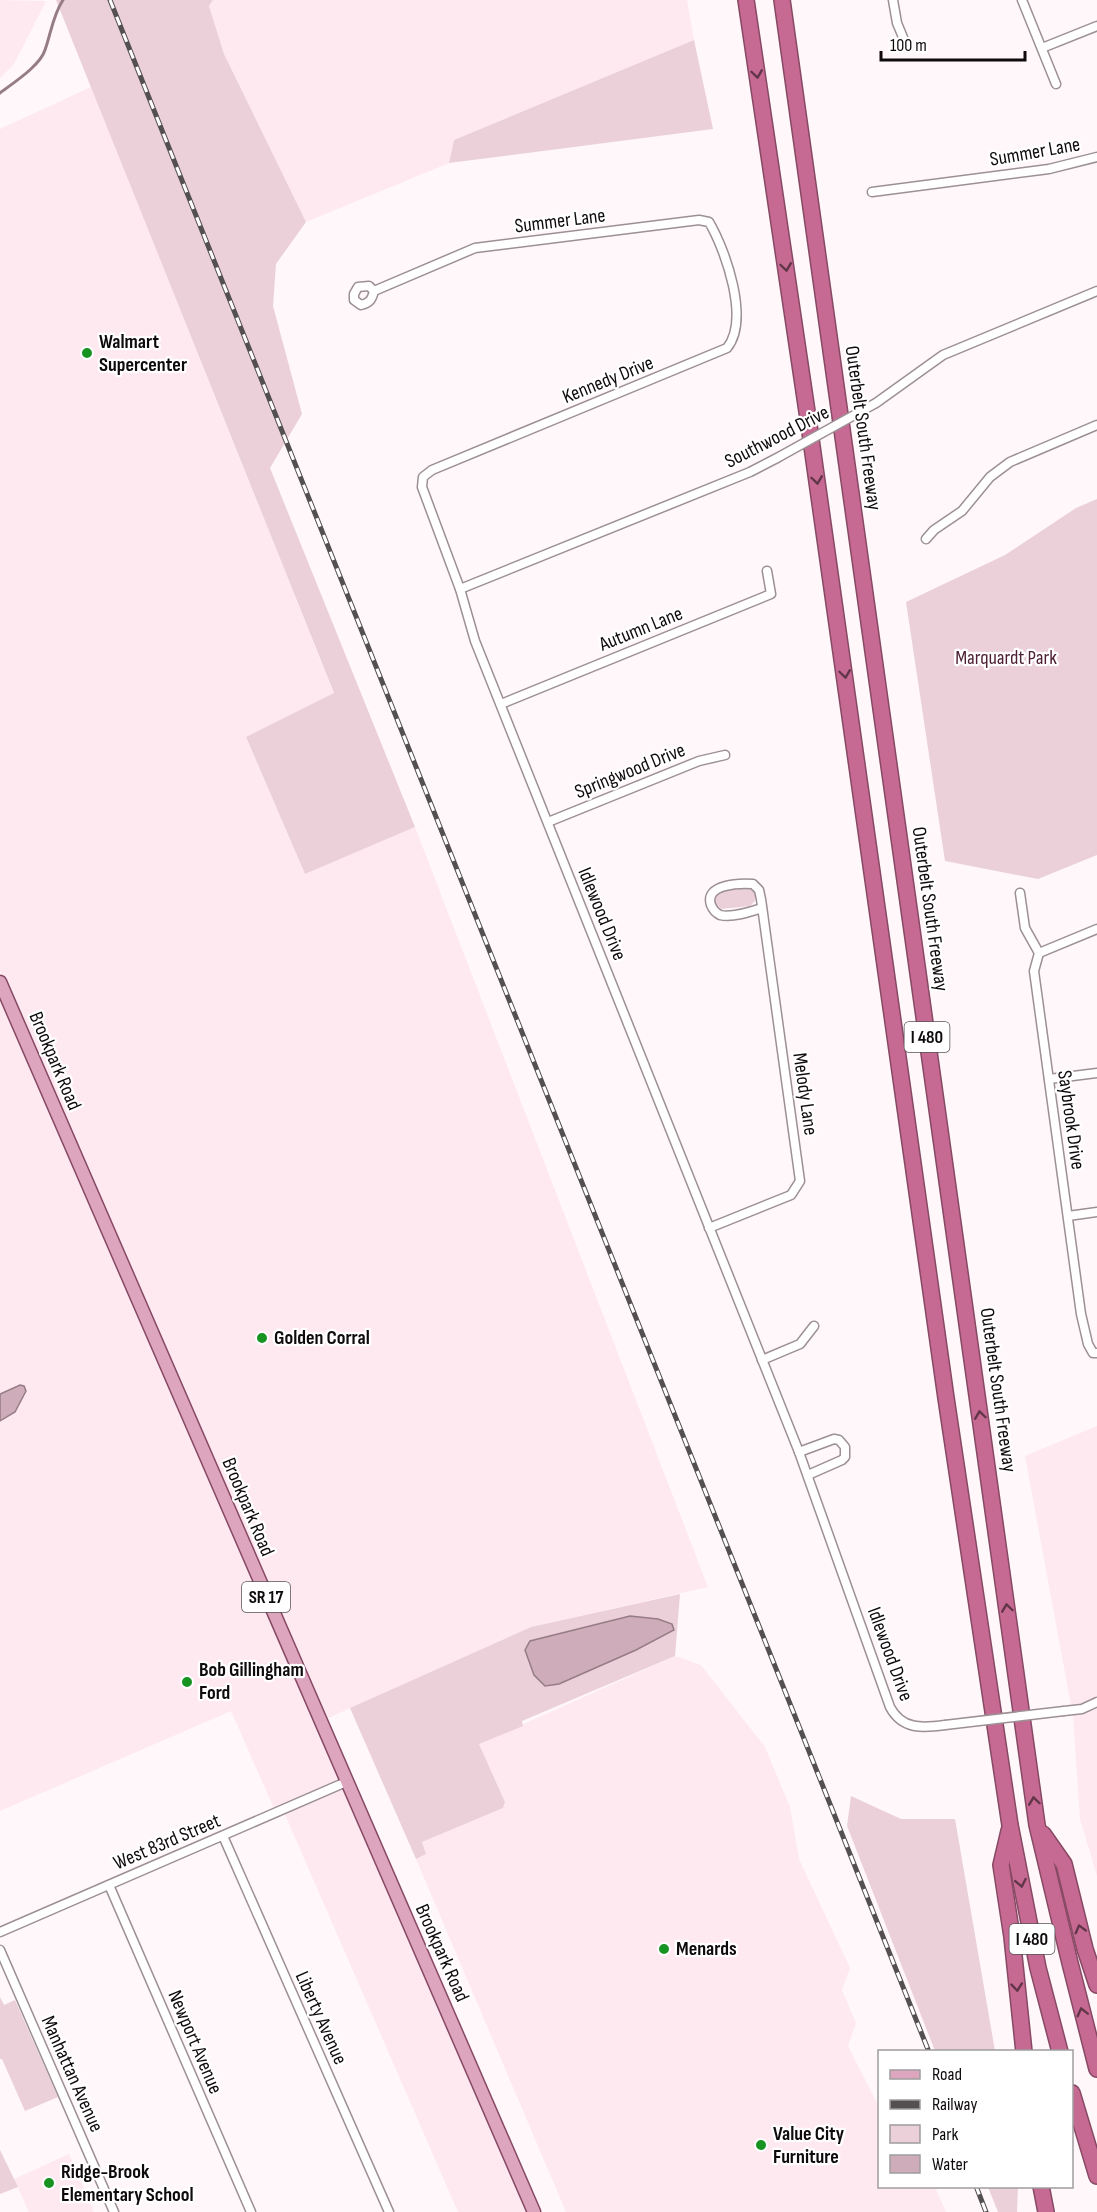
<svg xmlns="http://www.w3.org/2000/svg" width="1097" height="2212" viewBox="0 0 1097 2212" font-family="'Sofia Sans Condensed',sans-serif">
  <rect width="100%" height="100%" fill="#fff7fa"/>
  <!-- built -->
  <g fill="#ffe9f1">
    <path d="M0,0L46,1L14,64L0,78Z"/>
    <path d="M213,0H687L694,40L454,140L449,163L306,222L224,54L209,6Z"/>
    <path d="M91,87L334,694L246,738L305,874L415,827L708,1587L531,1627L328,1718L0,971V129Z"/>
    <path d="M0,999L140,1319L527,2212H458L283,1810L276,1813L231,1711L0,1811Z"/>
    <path d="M1097,1426V1876L1080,1819L1073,1716L1025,1456Z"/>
    <path d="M675,1656L701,1665L765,1747L790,1807L799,1859L850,1968L842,1990L856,2023L848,2046L879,2107L880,2186L935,2187L946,2212H566L416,1859L426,1854L422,1842L503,1808L505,1802L479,1744Z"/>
    <path d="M69,2154L94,2212H29L14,2179Z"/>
  </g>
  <!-- green -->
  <g fill="#ebd0da" fill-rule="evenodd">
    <path d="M56,0H213L209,6L224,54L306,222L276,264L273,306L302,414L270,468L415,827L305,874L246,737L334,693Z"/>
    <path d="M694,40L713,129L449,163L454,140Z"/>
    <path d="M1097,499V855L1038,879L945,861L906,602L1005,555L1076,508Z"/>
    <path d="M745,887H752L755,891V901L750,906L721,909L713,902L714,896L720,891Z"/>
    <path d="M680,1594L675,1656L522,1721L523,1726L479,1744L505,1802L503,1808L422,1842L426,1854L416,1859L350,1708L531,1627ZM630,1616L636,1650L559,1684L545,1686L530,1642Z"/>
    <path d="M851,1796L901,1819H955L995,2051H935L847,1826Z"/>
    <path d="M0,1997L4,2005L15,2000L58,2097L25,2111L2,2059H0Z"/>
    <path d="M0,2150L18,2187L0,2194Z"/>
    <path d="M988,2187H1018L1017,2212H998Z"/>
  </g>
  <!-- water -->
  <g fill="#ceacb9" stroke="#957c85" stroke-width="1.5">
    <path d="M20,1385L24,1386L26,1391L15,1412L0,1421V1394Z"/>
    <path d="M630,1616L658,1619L672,1624L674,1630L636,1650L559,1684L545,1686L534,1675L525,1650L530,1641Z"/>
  </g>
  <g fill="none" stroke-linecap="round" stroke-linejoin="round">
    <!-- stream -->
    <path stroke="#957c85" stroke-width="3" d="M0,93C13,83 40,66 45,50C51,33 53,15 63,0"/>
    <!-- street casing -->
    <g stroke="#9c9094" stroke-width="11">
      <g id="street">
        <path d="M893,0L897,23L907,47"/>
        <path d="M1022,0L1056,84"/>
        <path d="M1042,48L1097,26"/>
        <path d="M872,192L1049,169L1097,157"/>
        <path d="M374,291L369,286L358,287L354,294V300L361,305C370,303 372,299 374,291L475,248L699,220L709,222C726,251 750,320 727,348L432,470L423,477L422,487L460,589L475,641L799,1452L890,1707C902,1730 923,1728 945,1725"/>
        <path d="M876,403L943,355L1097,291"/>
        <path d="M926,539L934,530L962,511L990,477L1010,462L1097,425"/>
        <path d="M460,589L750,472L777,458"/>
        <path d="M501,704L771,594L767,571"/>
        <path d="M548,822L699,761L725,755"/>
        <path d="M1020,893L1025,928L1039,953L1034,971L1081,1314L1088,1344L1093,1353H1097"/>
        <path d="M1039,953L1097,929"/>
        <path d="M1049,1079L1097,1073"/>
        <path d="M1068,1216L1097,1212"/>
        <path d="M709,1228L791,1195L800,1181L761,899L759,890L753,884C740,883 704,884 711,905C713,910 716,913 720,915C732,918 750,912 762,908"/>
        <path d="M762,1360L800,1344L814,1326"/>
        <path d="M799,1452L834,1439L839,1440L845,1447V1457L842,1460L808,1475"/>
        <path d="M1064,1711L1082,1709L1097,1702"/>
        <path d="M223,1836L389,2212"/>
        <path d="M109,1885L251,2212"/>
        <path d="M0,1932L346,1782"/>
        <path d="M0,1950L114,2212"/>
      </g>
    </g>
    <!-- primary casing -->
    <g stroke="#874964" stroke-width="15">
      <path id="primary" d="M0,982L534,2212"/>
    </g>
    <!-- highway casing -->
    <g stroke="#874964" stroke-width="18">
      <g id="highway">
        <path d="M746,0L809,425L946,1398L1010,1825L1038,1968L1060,2052"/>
        <path d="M782,0L1037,1825L1070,1963L1097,2069"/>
        <path d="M1009,1831L1001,1865L1012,1937L1024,2052"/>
        <path d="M1043,1834L1064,1864L1085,1949L1097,1985"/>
        <path d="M1072,2093L1097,2176"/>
        <path d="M1041,2186L1046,2212"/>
      </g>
    </g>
    <!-- street -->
    <use href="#street" stroke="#fff" stroke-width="8"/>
    <!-- primary -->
    <use href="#primary" stroke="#dda6be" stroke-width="12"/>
    <!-- highway -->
    <use href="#highway" stroke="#c76a93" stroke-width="15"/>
    <!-- rail casing -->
    <g stroke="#544f51" stroke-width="5">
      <g id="rail">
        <path d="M110,0L929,2052"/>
        <path d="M976,2186L986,2212"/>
      </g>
    </g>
    <!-- rail -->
    <use href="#rail" stroke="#fff" stroke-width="3" stroke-dasharray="9" stroke-linecap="butt"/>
    <!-- street-bridge casing -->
    <g stroke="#9c9094" stroke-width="11" stroke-linecap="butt">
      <g id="street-bridge">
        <path d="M777,458L876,403"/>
        <path d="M945,1725L1064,1711"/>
      </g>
    </g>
    <!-- street-bridge -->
    <use href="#street-bridge" stroke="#fff" stroke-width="8"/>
  </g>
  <!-- one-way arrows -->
  <defs><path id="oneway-chevron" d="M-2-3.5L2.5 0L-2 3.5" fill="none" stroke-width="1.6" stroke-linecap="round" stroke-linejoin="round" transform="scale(1.5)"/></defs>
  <g stroke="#623649">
    <use href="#oneway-chevron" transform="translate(757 74) rotate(82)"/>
    <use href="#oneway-chevron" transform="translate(786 267) rotate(82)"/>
    <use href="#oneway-chevron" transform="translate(817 480) rotate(82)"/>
    <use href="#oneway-chevron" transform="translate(845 674) rotate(82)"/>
    <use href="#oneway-chevron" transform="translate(980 1415) rotate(-98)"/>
    <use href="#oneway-chevron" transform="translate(1007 1608) rotate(-98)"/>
    <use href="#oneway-chevron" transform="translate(1034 1801) rotate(-98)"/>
    <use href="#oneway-chevron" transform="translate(1021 1883) rotate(79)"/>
    <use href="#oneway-chevron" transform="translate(1080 1929) rotate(-105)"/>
    <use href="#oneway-chevron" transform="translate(1017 1987) rotate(84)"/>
    <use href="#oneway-chevron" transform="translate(1082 2012) rotate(-104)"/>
  </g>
  <!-- markers -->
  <g fill="#179322" stroke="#fff" stroke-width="2">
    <circle cx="87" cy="353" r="6"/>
    <circle cx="262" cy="1338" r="6"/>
    <circle cx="187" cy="1682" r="6"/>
    <circle cx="664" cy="1949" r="6"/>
    <circle cx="761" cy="2145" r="6"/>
    <circle cx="49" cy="2183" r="6"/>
  </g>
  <g text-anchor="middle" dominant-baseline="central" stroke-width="4.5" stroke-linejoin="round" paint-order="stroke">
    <!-- shield labels -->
    <g fill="#fff" stroke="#575456" stroke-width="1.5">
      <rect x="904.5" y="1022" width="45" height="30" rx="4.5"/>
      <rect x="242" y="1582" width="48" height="30" rx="4.5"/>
      <rect x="1009.5" y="1924" width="45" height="30" rx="4.5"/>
    </g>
    <g font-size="18" font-weight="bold" fill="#0f0b0d">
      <text x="927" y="1037">I 480</text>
      <text x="266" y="1597">SR 17</text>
      <text x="1032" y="1939">I 480</text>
    </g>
    <!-- street labels -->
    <g font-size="20" fill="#0f0b0d" stroke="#fff">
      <text transform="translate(1035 152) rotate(-10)">Summer Lane</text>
      <text transform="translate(560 221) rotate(-7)">Summer Lane</text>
      <text transform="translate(608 380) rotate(-22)">Kennedy Drive</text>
      <text transform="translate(863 428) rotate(82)">Outerbelt South Freeway</text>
      <text transform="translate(777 437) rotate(-27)">Southwood Drive</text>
      <text transform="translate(641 629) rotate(-22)">Autumn Lane</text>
      <text transform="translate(630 771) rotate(-22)">Springwood Drive</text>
      <text transform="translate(930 909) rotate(82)">Outerbelt South Freeway</text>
      <text transform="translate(602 914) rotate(68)">Idlewood Drive</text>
      <text transform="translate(55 1061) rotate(67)">Brookpark Road</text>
      <text transform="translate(805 1094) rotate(82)">Melody Lane</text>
      <text transform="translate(1071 1120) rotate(82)">Saybrook Drive</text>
      <text transform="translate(998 1390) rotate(82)">Outerbelt South Freeway</text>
      <text transform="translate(248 1507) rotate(67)">Brookpark Road</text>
      <text transform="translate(890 1654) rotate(70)">Idlewood Drive</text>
      <text transform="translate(167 1842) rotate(-23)">West 83rd Street</text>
      <text transform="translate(442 1953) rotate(66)">Brookpark Road</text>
      <text transform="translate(321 2018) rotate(66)">Liberty Avenue</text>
      <text transform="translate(195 2042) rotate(67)">Newport Avenue</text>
      <text transform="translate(72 2074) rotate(66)">Manhattan Avenue</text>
    </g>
    <!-- poi labels -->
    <g font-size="20" font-weight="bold" fill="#0f0b0d" stroke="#fff" text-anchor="start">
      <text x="99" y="342">Walmart<tspan x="99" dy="23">Supercenter</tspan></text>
      <text x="274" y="1338">Golden Corral</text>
      <text x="199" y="1670">Bob Gillingham<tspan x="199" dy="23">Ford</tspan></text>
      <text x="676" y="1949">Menards</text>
      <text x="773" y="2134">Value City<tspan x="773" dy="23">Furniture</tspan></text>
      <text x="61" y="2172">Ridge-Brook<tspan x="61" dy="23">Elementary School</tspan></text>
    </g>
    <!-- park labels -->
    <g font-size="20" fill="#4d2035" stroke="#fff">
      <text x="1006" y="658">Marquardt Park</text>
    </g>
  </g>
  <!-- legend -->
  <rect x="878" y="2050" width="195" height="138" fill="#ffffff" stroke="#9f9d9e" stroke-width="1.5"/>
  <rect x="890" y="2070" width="30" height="9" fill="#dda6be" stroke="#9f9d9e" stroke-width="1.5"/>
  <text x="932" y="2080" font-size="18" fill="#0f0b0d">Road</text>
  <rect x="890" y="2100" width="30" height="9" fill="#544f51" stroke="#9f9d9e" stroke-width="1.5"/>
  <text x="932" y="2110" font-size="18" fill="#0f0b0d">Railway</text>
  <rect x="890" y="2125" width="30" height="18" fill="#ebd0da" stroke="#9f9d9e" stroke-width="1.5"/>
  <text x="932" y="2140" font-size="18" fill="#0f0b0d">Park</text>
  <rect x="890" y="2155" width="30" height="18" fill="#ceacb9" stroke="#9f9d9e" stroke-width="1.5"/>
  <text x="932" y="2170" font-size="18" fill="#0f0b0d">Water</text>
  <!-- scale -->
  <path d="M881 51v9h144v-9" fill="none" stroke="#0f0b0d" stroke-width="3"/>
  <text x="890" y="51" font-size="18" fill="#0f0b0d" stroke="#ffffff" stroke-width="4.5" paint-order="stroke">100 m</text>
</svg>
